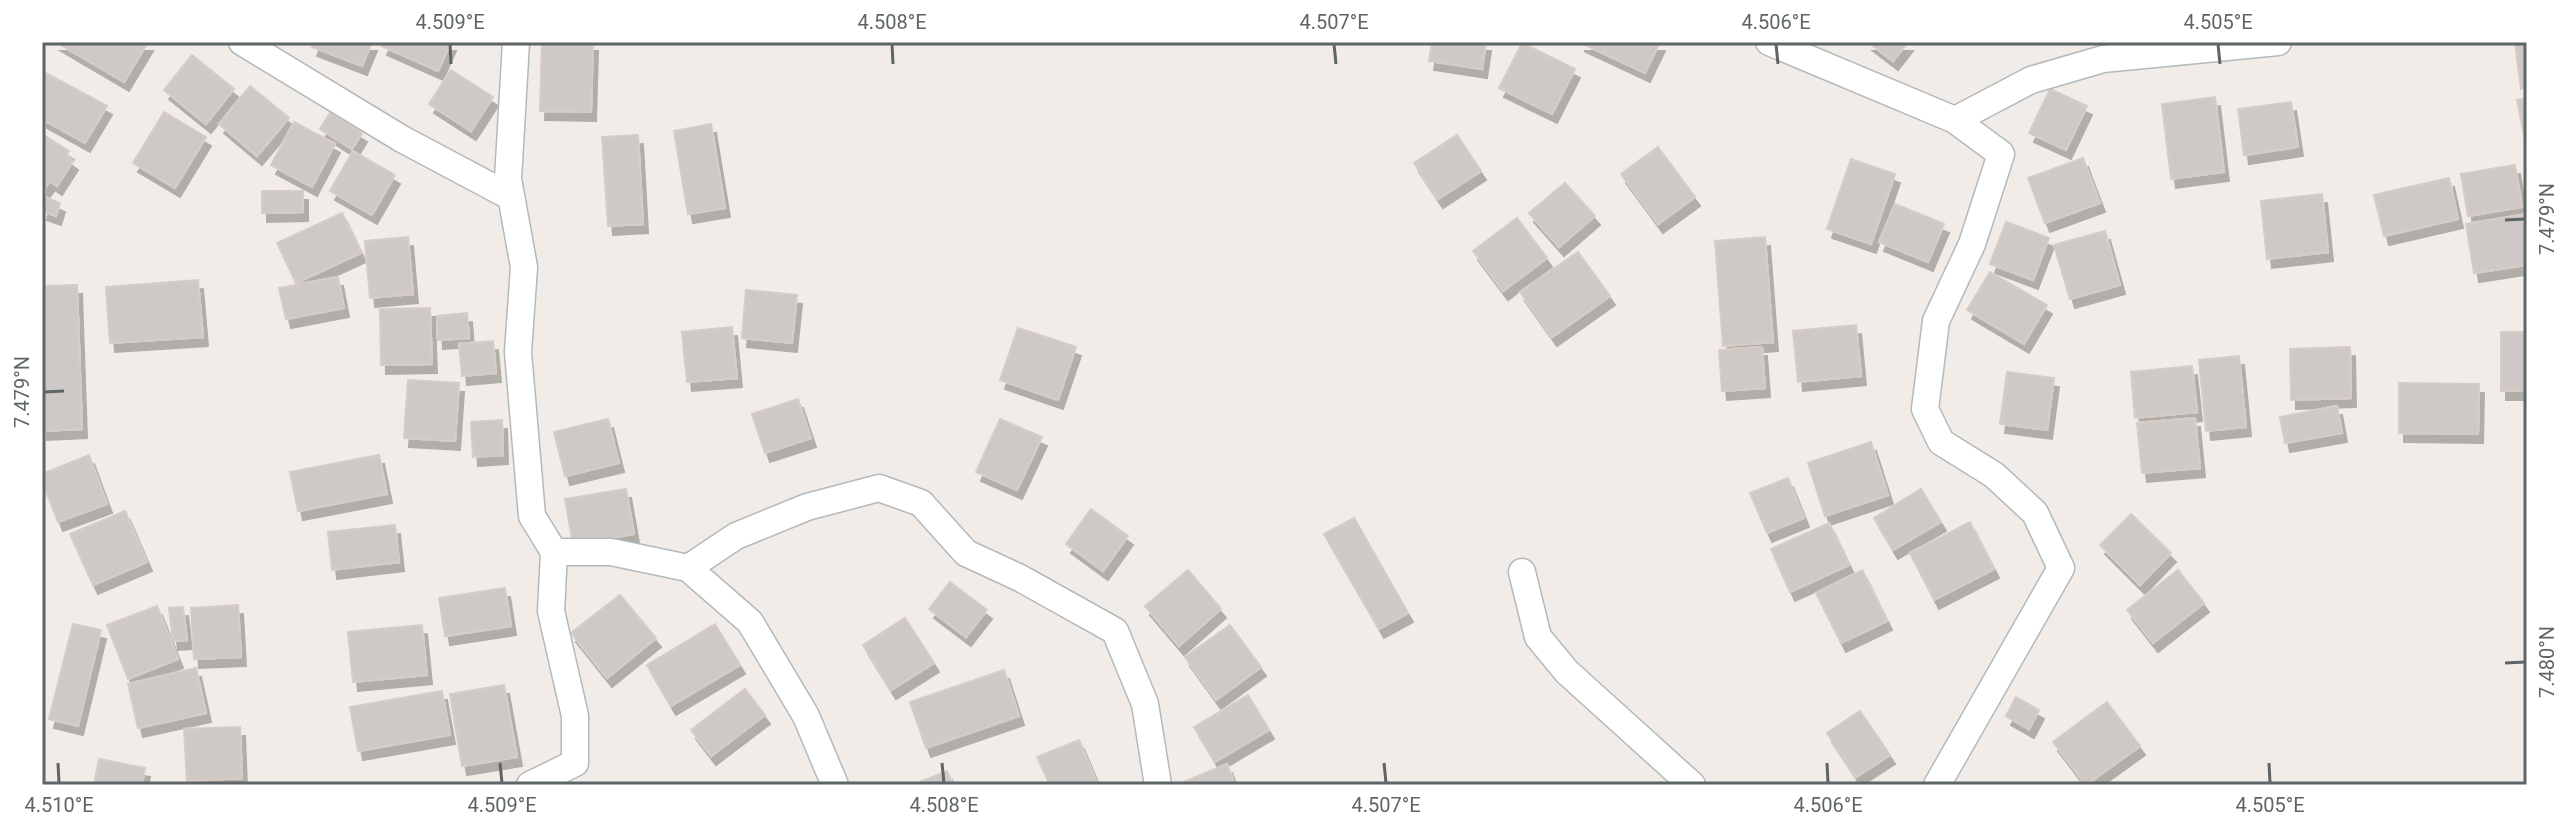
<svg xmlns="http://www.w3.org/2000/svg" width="2569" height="827" viewBox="0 0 2569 827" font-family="Roboto,sans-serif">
  <defs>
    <filter id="shadow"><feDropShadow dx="5" dy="9" stdDeviation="0" flood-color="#0004"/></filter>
  </defs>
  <rect width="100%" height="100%" fill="#f1ece7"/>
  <!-- building -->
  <g fill="#cec9c6" stroke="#d6ccc5" stroke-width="2" filter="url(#shadow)">
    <path d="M56,42H148L124,82Z"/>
    <path d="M314,42H372L362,66L312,47Z"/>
    <path d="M384,42H451L438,71L382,46Z"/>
    <path d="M542,42H593L591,112L540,111Z"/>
    <path d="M1432,42H1486L1482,69L1429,61Z"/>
    <path d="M1579,42H1660L1645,73Z"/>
    <path d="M1868,42H1908L1893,61Z"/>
    <path d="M2527,42V88L2521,89L2515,43Z"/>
    <path d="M1522,43L1575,69L1552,114L1499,88Z"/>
    <path d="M192,55L234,89L206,124L164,90Z"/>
    <path d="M451,70L493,97L471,131L429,104Z"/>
    <path d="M42,71L107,106L85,143L42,119Z"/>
    <path d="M250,86L289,118L257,156L219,124Z"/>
    <path d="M2050,89L2087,106L2066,150L2029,133Z"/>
    <path d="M2215,97L2224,172L2171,179L2162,104Z"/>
    <path d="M2527,98V150L2517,100Z"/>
    <path d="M2291,102L2298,147L2244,155L2238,109Z"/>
    <path d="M164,112L206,137L175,188L133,163Z"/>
    <path d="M330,113L362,133L352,149L320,129Z"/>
    <path d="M294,122L335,144L312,187L271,165Z"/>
    <path d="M711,124L725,208L688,214L674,131Z"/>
    <path d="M42,134L69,151L66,156L73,161L57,186L50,181L42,192Z"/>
    <path d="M638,135L643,224L608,226L602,137Z"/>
    <path d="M1457,135L1481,171L1438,199L1414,163Z"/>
    <path d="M1658,147L1695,197L1658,224L1621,174Z"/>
    <path d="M353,151L395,175L372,215L330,191Z"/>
    <path d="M2083,158L2100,203L2045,223L2028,178Z"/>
    <path d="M1851,159L1895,174L1871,244L1827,229Z"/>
    <path d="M2515,165L2522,207L2468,216L2461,174Z"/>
    <path d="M2449,178L2458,219L2384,236L2374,195Z"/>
    <path d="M1565,183L1595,216L1559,247L1529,213Z"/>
    <path d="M262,191H303V212L262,213Z"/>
    <path d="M2322,194L2328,252L2267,259L2261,201Z"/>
    <path d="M45,197L60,203L56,216L42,211Z"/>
    <path d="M1895,204L1944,224L1928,262L1879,242Z"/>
    <path d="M342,213L361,253L296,283L277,243Z"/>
    <path d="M2527,214V265L2474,273L2466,224Z"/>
    <path d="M1517,218L1547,258L1503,291L1473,251Z"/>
    <path d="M2006,222L2049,238L2033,280L1990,264Z"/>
    <path d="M2105,231L2120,285L2070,299L2054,245Z"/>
    <path d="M408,237L413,294L370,298L365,241Z"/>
    <path d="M1765,237L1773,342L1723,346L1715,241Z"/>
    <path d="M1578,252L1610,296L1552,337L1520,292Z"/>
    <path d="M1990,272L2047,305L2024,344L1967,310Z"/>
    <path d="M338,277L344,308L286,319L279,288Z"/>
    <path d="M198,280L203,337L110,343L106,287Z"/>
    <path d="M77,285L82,429L42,431V286Z"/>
    <path d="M746,290L797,295L792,343L742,338Z"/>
    <path d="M430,308L432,364L381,365L380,309Z"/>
    <path d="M467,313L469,338L438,340L437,316Z"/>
    <path d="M1856,325L1861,376L1798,382L1793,331Z"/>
    <path d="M732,327L737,378L687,382L682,332Z"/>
    <path d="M1018,328L1076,347L1058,400L1000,380Z"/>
    <rect x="2501" y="332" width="26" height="59"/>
    <path d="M493,341L496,373L462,376L459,344Z"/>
    <path d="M1762,347L1765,388L1722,391L1719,350Z"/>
    <path d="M2350,347L2351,398L2291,400L2290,349Z"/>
    <path d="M2239,356L2246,427L2206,431L2199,360Z"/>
    <path d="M2192,366L2197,412L2135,418L2131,372Z"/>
    <path d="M2007,372L2054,378L2047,430L2000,424Z"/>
    <path d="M408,380L459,383L455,441L404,438Z"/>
    <path d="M2399,383L2479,384L2478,434L2399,433Z"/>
    <path d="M798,399L811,438L765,453L752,414Z"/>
    <path d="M2337,406L2342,433L2285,443L2280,417Z"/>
    <path d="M2195,418L2200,468L2142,473L2137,423Z"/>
    <path d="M608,419L619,463L565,476L554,432Z"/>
    <path d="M1000,419L1042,437L1017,490L976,472Z"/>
    <path d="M502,420L503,455L473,457L471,422Z"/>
    <path d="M1871,442L1888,495L1825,516L1808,463Z"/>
    <path d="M89,455L107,504L58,522L42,481V474Z"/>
    <path d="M379,455L387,494L298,511L290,472Z"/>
    <path d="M1788,478L1804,518L1767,533L1750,493Z"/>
    <path d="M626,489L634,534L573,544L565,499Z"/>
    <path d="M1921,489L1941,522L1893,550L1874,518Z"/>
    <path d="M1091,509L1128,536L1103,571L1066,544Z"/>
    <path d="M125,511L147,562L93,585L70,534Z"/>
    <path d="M2131,514L2171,553L2140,585L2100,545Z"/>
    <path d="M1354,518L1408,613L1379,629L1324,534Z"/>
    <path d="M1970,522L1994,569L1934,600L1910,553Z"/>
    <path d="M1829,523L1849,565L1790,592L1771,549Z"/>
    <path d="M395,525L399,562L332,570L328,532Z"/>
    <path d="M1188,570L1221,609L1179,646L1145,606Z"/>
    <path d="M1862,570L1887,621L1841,643L1816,593Z"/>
    <path d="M2178,570L2204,603L2153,643L2127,610Z"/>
    <path d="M950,582L987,610L966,637L929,609Z"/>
    <path d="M505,588L511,626L445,636L439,598Z"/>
    <path d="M620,595L656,638L607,678L571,633Z"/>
    <path d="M238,605L241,657L194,659L191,608Z"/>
    <path d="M157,606L178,659L128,679L107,625Z"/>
    <path d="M183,607L187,640L173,641L169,608Z"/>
    <path d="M905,618L934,663L891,690L863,645Z"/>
    <path d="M73,624L101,630L78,726L49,719Z"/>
    <path d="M715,624L740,665L671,706L647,665Z"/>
    <path d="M422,625L427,675L353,682L348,632Z"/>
    <path d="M1230,625L1261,667L1216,700L1185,657Z"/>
    <path d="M196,668L206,713L138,728L128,684Z"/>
    <path d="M1004,670L1019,716L926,748L910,702Z"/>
    <path d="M504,685L517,757L462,766L450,694Z"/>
    <path d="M745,689L765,715L711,756L691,730Z"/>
    <path d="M442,691L450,735L358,751L350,707Z"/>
    <path d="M1248,695L1269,730L1215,762L1194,727Z"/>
    <path d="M2016,697L2039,710L2029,729L2006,716Z"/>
    <path d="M2107,702L2140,746L2086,785L2053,742Z"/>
    <path d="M1860,711L1890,755L1856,777L1827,733Z"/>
    <path d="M240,727L242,778L187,781L184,729Z"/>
    <path d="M1079,740L1098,785H1050L1037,757Z"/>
    <path d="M99,759L145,768L142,785H94Z"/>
    <path d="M1227,764L1235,785H1182L1181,783Z"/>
    <path d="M947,771L953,785H913Z"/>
  </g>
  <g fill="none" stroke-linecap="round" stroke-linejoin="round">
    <!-- minor casing -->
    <g stroke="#b4b9bb" stroke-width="29">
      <g id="minor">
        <path d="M242,42L402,139L511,197"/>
        <path d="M516,42L508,179L524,267L518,352L532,516L554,552H611L688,568L750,622L806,716L835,785"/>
        <path d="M1769,42L1955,120L2031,80L2103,59L2278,42"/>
        <path d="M688,568L736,536L807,507L879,488L921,503L966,553L1020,578L1115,631L1145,704L1158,785"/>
        <path d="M1522,572L1538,637L1567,672L1692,785"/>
        <path d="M530,785L575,763V716L551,611L554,552"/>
        <path d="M1937,785L2061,568L2035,513L1994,475L1941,442L1925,409L1936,321L1972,244L2001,154L1955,120"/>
      </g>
    </g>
    <!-- minor -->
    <use href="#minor" stroke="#fff" stroke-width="26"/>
  </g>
  <!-- ticks -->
  <path fill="none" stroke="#5e6567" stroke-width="3" d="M450,44L451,64M892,44L893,64M1334,44L1336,64M1776,44L1778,64M2218,44L2220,64M2505,220L2525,219M44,392L64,391M2505,663L2525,662M58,763L59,783M500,763L502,783M942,763L944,783M1384,763L1386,783M1827,763L1828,783M2269,763L2270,783"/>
  <!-- border -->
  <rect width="2569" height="827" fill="none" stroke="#ffffff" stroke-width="88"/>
  <rect x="44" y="44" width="2481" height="739" fill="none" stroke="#5e6567" stroke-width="3"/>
  <g font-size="20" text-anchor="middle" fill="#5e6567">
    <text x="450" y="29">4.509°E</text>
    <text x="892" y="29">4.508°E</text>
    <text x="1334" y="29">4.507°E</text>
    <text x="1776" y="29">4.506°E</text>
    <text x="2218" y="29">4.505°E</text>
    <text transform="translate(2547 219) rotate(-90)" y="7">7.479°N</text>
    <text transform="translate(22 392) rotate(-90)" y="7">7.479°N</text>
    <text transform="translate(2547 662) rotate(-90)" y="7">7.480°N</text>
    <text x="59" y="812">4.510°E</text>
    <text x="502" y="812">4.509°E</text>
    <text x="944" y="812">4.508°E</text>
    <text x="1386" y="812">4.507°E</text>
    <text x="1828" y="812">4.506°E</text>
    <text x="2270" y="812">4.505°E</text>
  </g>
</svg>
